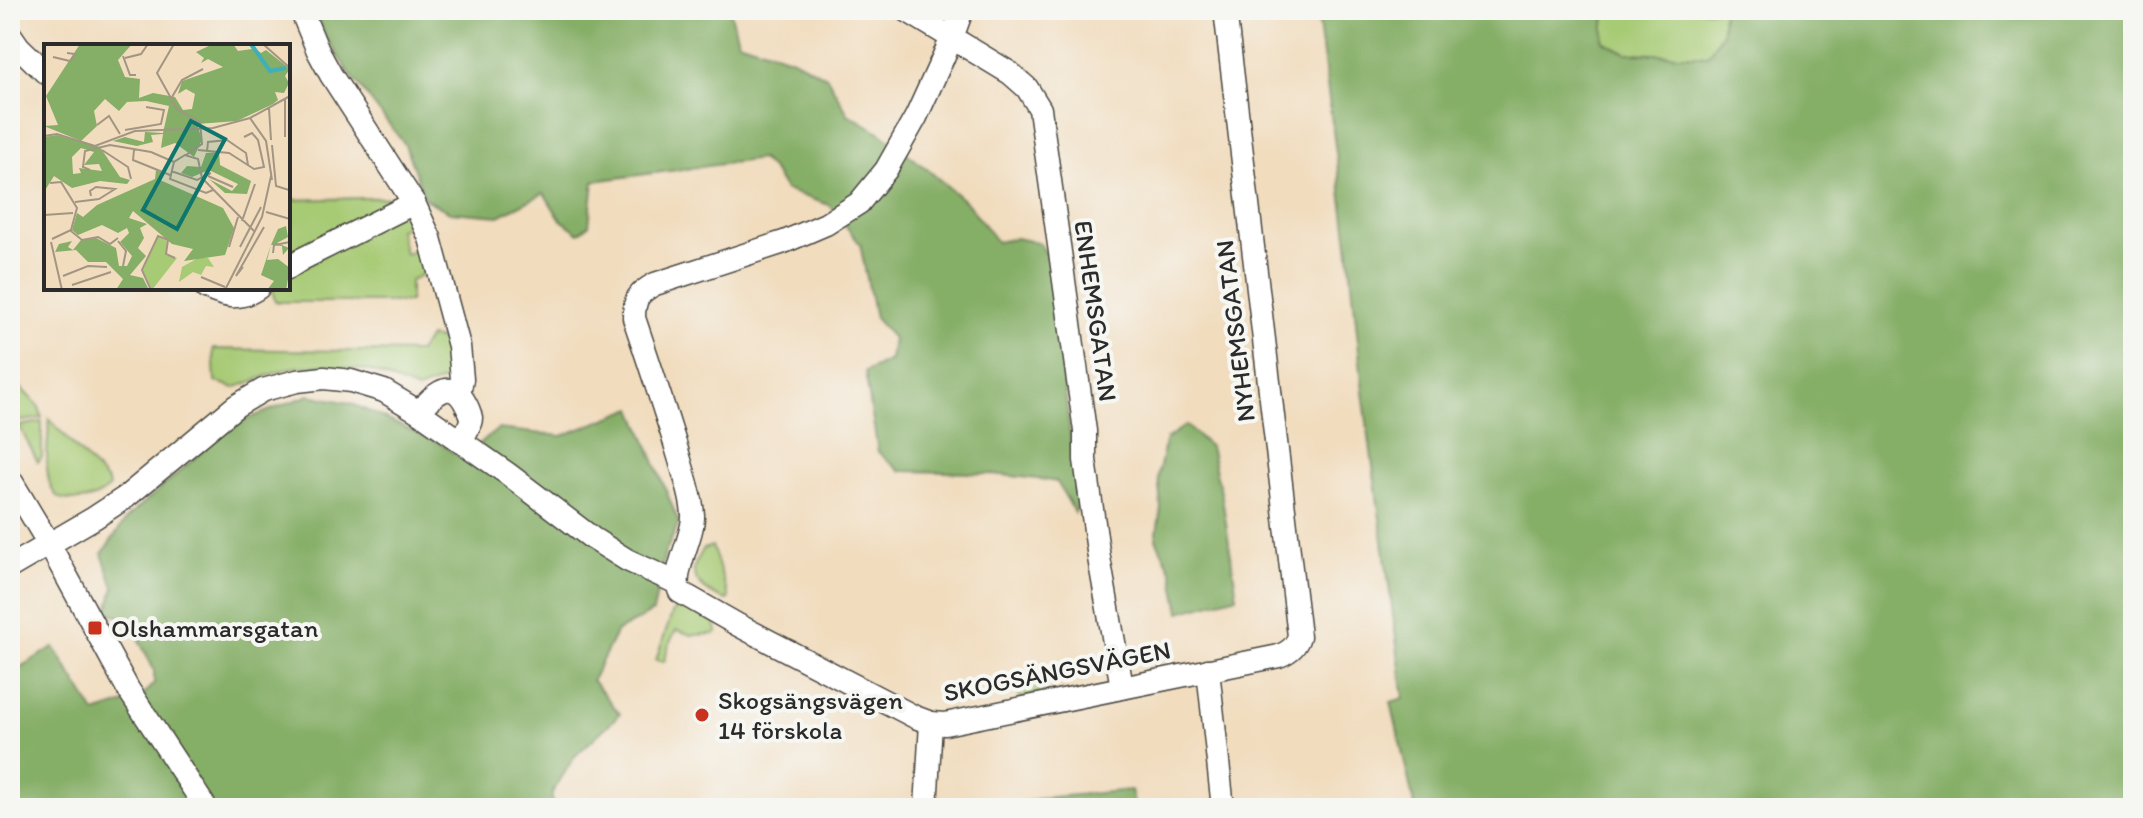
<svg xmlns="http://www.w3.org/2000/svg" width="2143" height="818" viewBox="0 0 2143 818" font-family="Itim,sans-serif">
  <rect width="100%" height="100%" fill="#f6f6f2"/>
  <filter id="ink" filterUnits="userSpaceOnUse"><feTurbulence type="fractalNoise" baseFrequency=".0125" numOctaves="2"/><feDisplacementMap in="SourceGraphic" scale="16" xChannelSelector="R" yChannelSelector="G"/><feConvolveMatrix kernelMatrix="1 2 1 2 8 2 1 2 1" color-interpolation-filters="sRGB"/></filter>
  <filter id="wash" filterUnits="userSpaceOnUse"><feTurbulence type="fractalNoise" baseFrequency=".006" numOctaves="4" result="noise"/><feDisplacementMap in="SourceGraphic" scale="32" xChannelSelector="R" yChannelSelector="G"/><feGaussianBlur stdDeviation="1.8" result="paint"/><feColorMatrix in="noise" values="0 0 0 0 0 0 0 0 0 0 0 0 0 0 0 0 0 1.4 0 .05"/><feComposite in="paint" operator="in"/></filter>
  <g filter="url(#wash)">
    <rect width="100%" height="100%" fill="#f1dcbd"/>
    <!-- green -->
    <g fill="#a7ca74" stroke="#697a50" stroke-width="2">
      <path d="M1605,10H1723L1722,33L1708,56L1626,53L1603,41Z"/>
      <path d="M403,197L415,218L411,225L399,229L405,254L420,248L424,249L423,274L410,281V302H275L272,288H288V200Z"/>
      <path d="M429,337L443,340L452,351L447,379L417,390L371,371L324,365L289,368L234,388L215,381L213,349L419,352Z"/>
      <path d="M10,376L39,407L42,418L22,421L16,420L14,417L17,414L10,407Z"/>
      <path d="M49,419L108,482L109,488C98,497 88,501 74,500C68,500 60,500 56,495C41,479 49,440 49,419Z"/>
      <path d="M42,422V457L38,462L19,426Z"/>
      <path d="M712,546L729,598L727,600C714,596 692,585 694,568C695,562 701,555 703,549Z"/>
      <path d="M683,605L715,622L717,632L714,634L692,635L676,630L669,644L664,662L656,660L673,611Z"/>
      <path d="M1035,674L1042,684L1044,691L1038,692V695L1022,698L1019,696C1016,682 1022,675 1035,674Z"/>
    </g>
    <!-- forest -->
    <g fill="#85ae66" stroke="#586c48" stroke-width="2">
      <path d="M314,10H730L738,41L793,59L827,77L848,114L881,133L927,169L967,203L997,242L1016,238L1039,243L1050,259L1078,504L1075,513L1057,482C1005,473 953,472 900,471L878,452L865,372L890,360L893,338L875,318L860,244L829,205L785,190L773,171L761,159L594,181L589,225L579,233L560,219L544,193L499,216L450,212L425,199L405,145L347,70L326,37Z"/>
      <path d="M1317,10H1605L1603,41L1626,53L1707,56L1722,33L1723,10H2133V808H1415L1391,702L1404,698L1363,392L1348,243Z"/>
      <path d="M309,395L350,403L439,443L462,458L498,429L562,436L633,408L679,523L665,553L653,612L617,631L592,680L620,714L575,756L552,793V808H10V671L15,670L54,647L95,713L141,698L154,683V670L130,622L108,611L114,587L102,554L128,517L232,425Z"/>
      <path d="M1186,425L1210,447L1222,497L1237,596L1180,612L1172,572L1156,539L1161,508L1158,475L1166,439Z"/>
      <path d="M1131,790L1135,808H1000L1042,798Z"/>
    </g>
  </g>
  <g filter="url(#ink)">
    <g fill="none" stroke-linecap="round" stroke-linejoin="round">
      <!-- minor casing -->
      <g stroke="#494641" stroke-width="25">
        <g id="minor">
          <path d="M301,10L318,51L331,75L414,203L430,238L459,346L462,379L459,394"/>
          <path d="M906,10L1010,73L1027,88L1040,109L1085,431V460L1099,558L1122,687"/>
          <path d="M962,10L952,38L916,117L886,170L859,203L826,224L784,242L655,284C638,293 634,299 634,318C650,366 666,413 680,460C685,478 692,496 693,515C694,537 670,575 680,592L738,625L915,717L931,723L945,724L1279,656C1289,652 1296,647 1299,636L1225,10"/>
          <path d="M10,34L19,47L46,73"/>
          <path d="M288,268L302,259L414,203"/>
          <path d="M206,288C226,297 239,301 258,288"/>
          <path d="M419,412C430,399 449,376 464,401C467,406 470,413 471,418C471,426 464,435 461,442"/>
          <path d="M10,479L49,544L128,689L206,808"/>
          <path d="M10,567L94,518L126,497L236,406L263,390L297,381L324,378L351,381L384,391L419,412L508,474L592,538L627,560L677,583"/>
          <path d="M1208,670L1223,808"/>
          <path d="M926,808L931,723"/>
        </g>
      </g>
      <!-- minor -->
      <use href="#minor" stroke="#fff" stroke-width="22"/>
    </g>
  </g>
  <!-- markers -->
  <g fill="#c8321e" stroke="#f6f6f2" stroke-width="3">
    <rect x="87" y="620" width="16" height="16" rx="4"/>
    <circle cx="702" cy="715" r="8"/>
  </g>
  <g text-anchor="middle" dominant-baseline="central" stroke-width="8" stroke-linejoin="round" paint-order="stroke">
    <!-- street labels -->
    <g font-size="26" fill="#2b2b2b" stroke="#f6f6f2">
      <text transform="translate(1096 311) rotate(82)">ENHEMSGATAN</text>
      <text transform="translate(1235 331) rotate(-97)">NYHEMSGATAN</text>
      <text transform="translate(1057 671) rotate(-11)">SKOGSÄNGSVÄGEN</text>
    </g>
    <!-- poi labels -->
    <g font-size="26" fill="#2b2b2b" stroke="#f6f6f2" text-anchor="start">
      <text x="111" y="628">Olshammarsgatan</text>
      <text x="718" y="700">Skogsängsvägen<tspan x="718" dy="30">14 förskola</tspan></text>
    </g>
  </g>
  <!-- overview -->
  <g transform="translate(44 44)">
    <rect width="246" height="246" fill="#f1dcbd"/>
    <path d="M114,193L123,197L122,211L133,214L108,246L99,226ZM154,214H164L170,223L162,222L157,231L149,228L135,238L138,223Z" fill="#a7ca74"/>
    <path d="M36,0H88L74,16L81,33L96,35L95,54L109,49L131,53L139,66L148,65L151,50L142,45L134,50L138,37L179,23L164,15L157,19L160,14L152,8L169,0H189L194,7L208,5L204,0L217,9L222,6L246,25L241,32L245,39L240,49L231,48L234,56L229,60L193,77L153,80L158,96L150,113L131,99L117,104L119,90L107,91L109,98L93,102L69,97L81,93L100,98L101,88L119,89L125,62L102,57L83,58L75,67L61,55L50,67L53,82L37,97L0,82L14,81L2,52ZM13,91L56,103L76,133L86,136L83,140L56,137L28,144L10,132L0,148V93ZM37,104L50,108L40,121L55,120L58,127L35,124L37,129L29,130L28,113ZM175,108L176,121L207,137L203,150L181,149L165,135L188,147L194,140L165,126L148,133L137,129L143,122L157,123L162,109ZM112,126L119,129L116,136L179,164L190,184L181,211L140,217L149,205L128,200L89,167L85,174L103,180L96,184L100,194L94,204L102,212L86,231L99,234L105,246H72L79,235L62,218H44L32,206L11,208L15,200L28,197L24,203L29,206L37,196L52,194L72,204L75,222H83L88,212L76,198L85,189L83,184L74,189L58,181L34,191L28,186L33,169L39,173L53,161L111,135ZM242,182L244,193L233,199L245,204L239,211L238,202L227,201L223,216L234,215L246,224L242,246H223L230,237L217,231L227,201L234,185Z" fill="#85ae66" fill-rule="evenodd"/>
    <path fill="none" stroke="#3fafba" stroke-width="4" d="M207,0L226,27L242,24"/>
    <path fill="none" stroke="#a29583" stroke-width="2" d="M130,0L113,29L133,65L156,78L158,100L142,111M219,0L246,24M79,12L86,31H92M9,13L26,17L31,10L23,9M81,14L97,10L104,0M128,53L138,36L159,25M241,55V93M225,64L227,96M206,74L222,97L228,136M53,81L65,72L76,90M81,86L117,80L120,66L102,63M0,92L13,90L51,102L91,87L169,84L206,74L246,52M228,101L232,142L245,146M58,106L84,123L87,135M90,106L89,116L126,131M154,106L185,109L210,125L220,123L214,96L208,89L200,93M163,108L164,98L183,96L202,109L204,121M46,126L39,123L41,107L66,101L107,108L130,118M127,127L153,136L167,129M164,132L189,143M6,139L17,138L33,164L27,186L8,195M169,146L162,149L126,135L130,118L141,111L154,115L158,134L210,187M31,158L55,155L71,145L52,143L46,147L47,152M222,168L246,175M0,171L29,169M198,177L211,140M27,187L38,196L54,193L66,200L74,194M74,197L82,207L79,222M7,198L18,246M185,203L194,173M196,203L217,163M229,209L230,201L246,198M199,223L192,232L220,183M19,232L44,222L63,223M157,233L181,243M28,241L67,228M107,246L98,226L114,192L124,196L122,210L131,214M181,246L218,173L227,132"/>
    <path fill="#0f766e" fill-opacity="0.15" stroke="#0f766e" stroke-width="4" d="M147,77L181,95L133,185L99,166Z"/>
    <rect width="246" height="246" fill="none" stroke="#2b2b2b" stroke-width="4"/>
  </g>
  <!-- margin -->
  <rect width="2143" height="818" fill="none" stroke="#f6f6f2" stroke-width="40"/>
</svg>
